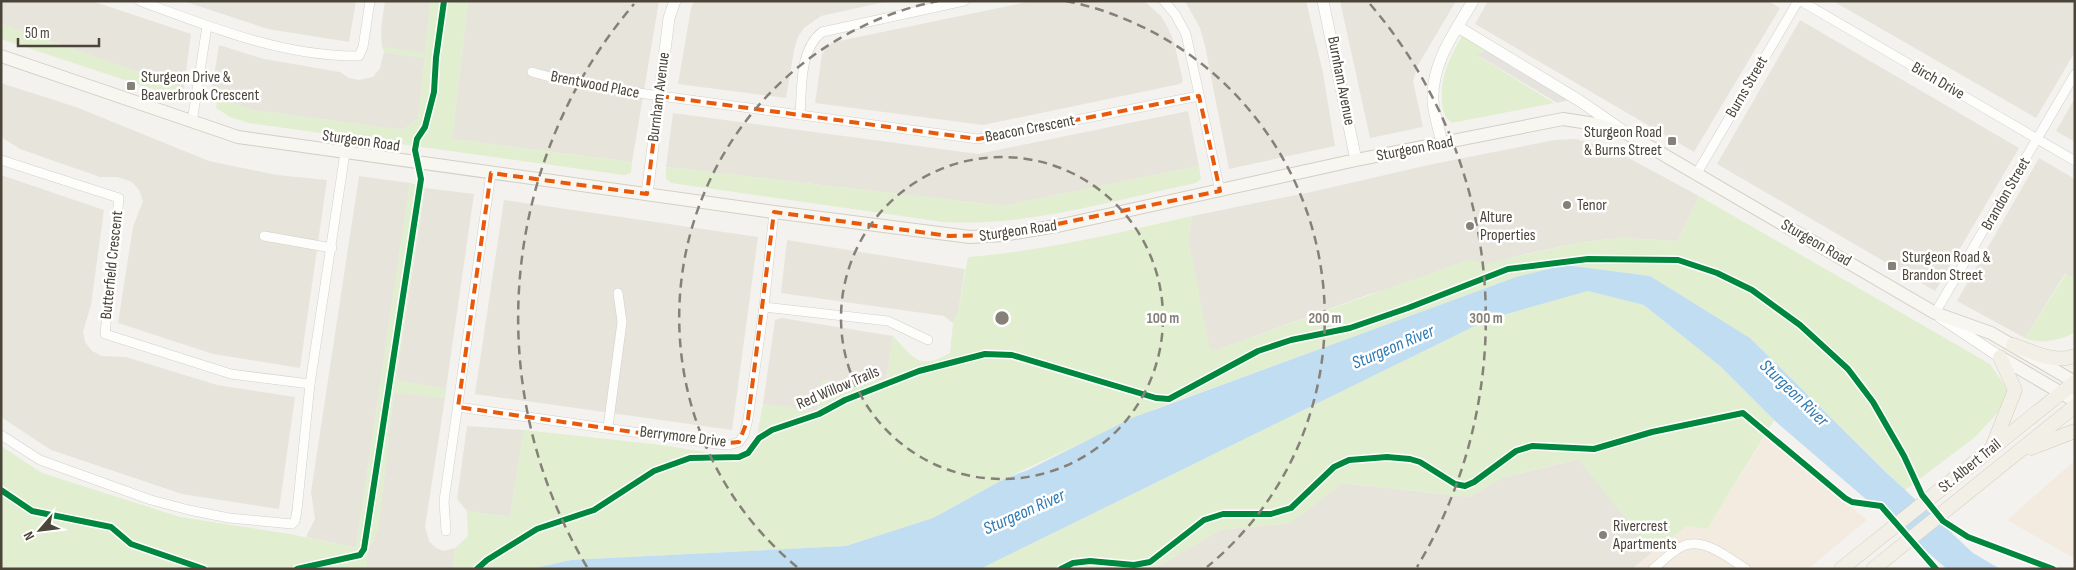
<svg xmlns="http://www.w3.org/2000/svg" width="2076" height="570" viewBox="0 0 2076 570" font-family="'Sofia Sans Condensed',sans-serif">
  <rect width="100%" height="100%" fill="#f4f2ee"/>
  <!-- residential -->
  <g fill="#e7e4dc">
    <path d="M1,1H92L191,34L184,88L1,24Z"/>
    <path d="M183,1H356L349,42L268,29Z"/>
    <path d="M385,1H431L425,54L382,47L381,29Z"/>
    <path d="M468,1H659L632,162L452,139Z"/>
    <path d="M694,1H889L821,16L804,28L798,37L794,50L786,98L678,84L691,8Z"/>
    <path d="M1032,1H1144L1161,16L1168,28L1174,42L1183,81L1180,84L983,125L815,103L822,54L827,46L834,42Z"/>
    <path d="M1185,1H1306L1323,73L1335,146L1229,169L1205,46L1200,28Z"/>
    <path d="M1340,1H1456L1418,65L1413,81L1423,127L1370,138Z"/>
    <path d="M1488,1H1768L1780,8L1694,152L1475,24Z"/>
    <path d="M1833,1H2075V52L2036,118Z"/>
    <path d="M1800,20L2019,148L1935,291L1717,164Z"/>
    <path d="M219,45L264,59L340,72L349,78L359,80L373,77L380,68L384,52L425,58L418,119L403,130L253,110L211,95Z"/>
    <path d="M1,83L76,107L209,161L277,175L327,180L300,368L213,354L118,323L133,227L143,201L139,190L132,182L117,177H100L20,149L1,137Z"/>
    <path d="M2075,98V142L2056,131Z"/>
    <path d="M1188,111L1199,166L1003,206L666,167L673,113L978,154Z"/>
    <path d="M1576,139L1614,150L1699,196L1678,241L1622,238L1582,242L1526,254L1370,294L1219,349H1209L1188,239L1192,216L1311,192L1433,164L1555,140Z"/>
    <path d="M2039,158L2075,179V279L2065,274L2025,338L1957,301Z"/>
    <path d="M1,175L104,210L91,305L83,332L85,342L92,351L102,356L126,357L217,385L295,397L279,509L182,494L51,450L1,417Z"/>
    <path d="M359,176L410,183L356,548L306,537L315,519L311,492Z"/>
    <path d="M425,188L474,194L446,389L396,380Z"/>
    <path d="M504,200L758,237L732,430L475,394Z"/>
    <path d="M787,240L965,269L958,312L953,323L944,316L781,293Z"/>
    <path d="M782,318L893,336L886,380L851,383L822,380L817,412L763,404L775,320Z"/>
    <path d="M394,392L445,398L425,527L429,541L436,548L444,551L455,548L453,569H366L368,551L378,529Z"/>
    <path d="M467,426L524,430L510,517L467,511L457,499Z"/>
    <path d="M1579,459L1653,552L1632,569H1153L1220,530L1290,523L1342,483L1469,497L1501,478Z"/>
  </g>
  <!-- commercial -->
  <g fill="#f3ebdf">
    <path d="M1765,436L1867,520L1808,569H1632L1687,526L1707,529Z"/>
    <path d="M2075,460V559L2007,520Z"/>
  </g>
  <!-- green -->
  <g fill="#e1eecf">
    <path d="M431,1H468L452,139L632,162L631,173L624,175L249,123L230,117L216,108L218,97L253,110L403,130L418,119L425,58L384,52L382,47L425,53Z"/>
    <path d="M1,24L179,86L184,88L177,95L167,94L1,39Z"/>
    <path d="M1462,36L1486,50L1477,55L1554,103L1452,123C1445,119 1443,111 1442,103C1440,76 1449,59 1462,36Z"/>
    <path d="M1199,166L1201,179L1196,183C1114,200 1027,227 943,222L671,183L666,179V167L1003,206Z"/>
    <path d="M410,183L425,186L396,380L446,389L445,398L394,393L378,529L368,551L366,569H1V446L42,473L180,517L290,534L356,548Z"/>
    <path d="M1699,196L1990,364L2007,389L2004,406L1975,437L1905,490L1750,338L1650,276L1565,265L1516,277L1155,409L1006,478L933,518L846,546L571,560L531,569H453L455,548L468,536L467,511L510,517L524,430L662,445L722,455L738,454L746,450L756,441L763,404L817,412L822,380L851,383L886,379L893,336C914,358 919,371 950,353L953,323L958,312L968,257C1044,251 1118,233 1192,216L1188,239L1210,349H1219L1470,259L1484,264L1582,242L1622,238L1678,241Z"/>
    <path d="M2066,274L2075,279V332C2062,340 2039,345 2025,338Z"/>
    <path d="M1588,291L1644,305L1720,366L1774,420L1707,529L1687,526L1653,552L1578,459L1501,478L1469,497L1342,483L1290,523L1220,530L1153,569H980L1489,319Z"/>
  </g>
  <!-- parking -->
  <path fill="#e6e3df" d="M1488,50L1573,99L1557,103L1476,54Z"/>
  <!-- water -->
  <path fill="#c0ddf1" d="M1565,265L1650,276L1750,338L1888,474L1973,553L2000,569H1947L1774,420L1720,366L1644,305L1588,291L1489,319L980,569H531L571,560L846,546L933,518L1006,478L1028,470L1132,418L1516,277Z"/>
  <g fill="none" stroke-linecap="round" stroke-linejoin="round">
    <!-- minor casing -->
    <g stroke="#d2d0cb" stroke-width="10">
      <g id="minor">
        <path d="M140,1C210,27 284,57 359,56L363,47L370,1"/>
        <path d="M1164,1L1175,14L1186,34L1220,191"/>
        <path d="M1801,1L2075,161"/>
        <path d="M532,72L568,82L646,94L978,139L1199,96"/>
        <path d="M800,115C802,88 799,50 822,32L964,1"/>
        <path d="M192,122L207,26"/>
        <path d="M1,160L119,198L105,334L231,374L310,384"/>
        <path d="M1697,173L1798,1"/>
        <path d="M264,236L332,248"/>
        <path d="M764,307L888,321L928,340"/>
        <path d="M1935,313L2075,74"/>
        <path d="M458,407L717,444L729,445L739,442L744,435L748,419L764,307L774,212"/>
        <path d="M608,427L622,322L618,293"/>
        <path d="M1,435L40,460L151,500L189,510L229,518L292,524L295,521L297,510L310,384L345,153"/>
        <path d="M446,531L444,501L491,173"/>
        <path d="M1653,569C1662,562 1671,552 1681,547C1701,535 1729,558 1746,569"/>
      </g>
    </g>
    <!-- tertiary casing -->
    <g stroke="#d2d0cb" stroke-width="12">
      <g id="tertiary">
        <path d="M1323,1L1356,160"/>
        <path d="M1458,27L1580,101L1622,130"/>
        <path d="M1442,143C1439,129 1434,115 1433,101C1431,63 1455,32 1473,1"/>
        <path d="M647,194L669,18L675,1"/>
        <path d="M1940,317L2000,357"/>
      </g>
    </g>
    <!-- secondary casing -->
    <g stroke="#d3cfc5" stroke-width="14">
      <g id="secondary">
        <path d="M1,56L238,137L774,212L970,237L1003,235L1062,225L1356,160L1563,119L1595,124L1628,134L1935,313L1991,333L2075,382"/>
        <path d="M2000,357L2075,401"/>
      </g>
    </g>
    <!-- primary casing -->
    <g stroke="#d6cebb" stroke-width="15">
      <g id="primary">
        <path d="M2013,345C2032,351 2054,364 2075,356"/>
        <path d="M1992,448L2015,390L2000,357"/>
        <path d="M2031,448L2075,431"/>
        <path d="M1841,569L2075,382"/>
        <path d="M1873,569L2075,406"/>
      </g>
    </g>
    <!-- minor -->
    <use href="#minor" stroke="#fdfdfc" stroke-width="9"/>
    <!-- tertiary -->
    <use href="#tertiary" stroke="#fdfdfc" stroke-width="11"/>
    <!-- secondary -->
    <use href="#secondary" stroke="#f7f6f1" stroke-width="12"/>
    <!-- primary -->
    <use href="#primary" stroke="#f2efe6" stroke-width="14"/>
    <!-- cycleway casing -->
    <g stroke="#fff" stroke-width="9">
      <g id="cycleway">
        <path d="M1,490L32,511L111,527L131,544L204,569"/>
        <path d="M297,569L360,555L364,549L421,179L415,150L417,139L425,127L434,92L436,58L444,1"/>
        <path d="M477,569L487,560L537,529L594,510L654,471L690,458L739,457L748,453L759,438L772,430L819,414L845,400L919,371L985,354L1012,355L1156,398L1169,399L1258,351L1291,340L1350,328L1408,308L1508,269L1588,259L1678,260L1717,273L1752,290L1800,325L1848,369L1873,402L1904,456L1922,495L1943,521L1968,537L2053,569"/>
        <path d="M1061,569L1073,563L1090,561L1134,565L1150,562L1204,520L1223,514H1271L1291,508L1334,467L1349,460L1387,457L1410,459L1420,462L1455,484L1465,486L1474,482L1516,451L1532,446L1594,449L1652,432L1743,413L1845,498L1852,502L1881,506L1936,569"/>
      </g>
    </g>
    <!-- cycleway -->
    <use href="#cycleway" stroke="#00873e" stroke-width="6"/>
  </g>
  <!-- marked area -->
  <path fill="none" stroke="#e8590c" stroke-width="4" stroke-dasharray="10 6" stroke-linejoin="round" d="M659,96L978,139L1199,96L1220,191L1003,235L949,236L774,212L748,419L739,442L717,444L458,407L491,173L647,194Z"/>
  <!-- distance rings -->
  <g fill="none" stroke="#868178" stroke-width="2.5" stroke-dasharray="9 6">
    <circle cx="1002" cy="318" r="161"/>
    <path d="M797 567A323 323 0 0 1 938 1M1066 1A323 323 0 0 1 1207 567"/>
    <path d="M587 567A484 484 0 0 1 634 4M1370 4A484 484 0 0 1 1417 567"/>
  </g>
  <!-- markers -->
  <g fill="#868178" stroke="#fff" stroke-width="2">
    <rect x="126" y="81" width="10" height="10" rx="2.5"/>
    <rect x="1667" y="136" width="10" height="10" rx="2.5"/>
    <circle cx="1567" cy="205" r="5"/>
    <circle cx="1470" cy="226" r="5"/>
    <rect x="1887" y="261" width="10" height="10" rx="2.5"/>
    <circle cx="1603" cy="535" r="5"/>
  </g>
  <g text-anchor="middle" dominant-baseline="central" stroke-width="5" stroke-linejoin="round" paint-order="stroke">
    <!-- poi labels -->
    <g font-size="16" fill="#4b4439" stroke="#fff" text-anchor="start">
      <text x="141" y="77">Sturgeon Drive &amp;<tspan x="141" dy="18">Beaverbrook Crescent</tspan></text>
      <text x="1662" y="132" text-anchor="end">Sturgeon Road<tspan x="1662" dy="18">&amp; Burns Street</tspan></text>
      <text x="1577" y="205">Tenor</text>
      <text x="1480" y="217">Alture<tspan x="1480" dy="18">Properties</tspan></text>
      <text x="1902" y="257">Sturgeon Road &amp;<tspan x="1902" dy="18">Brandon Street</tspan></text>
      <text x="1613" y="526">Rivercrest<tspan x="1613" dy="18">Apartments</tspan></text>
    </g>
    <!-- street labels -->
    <g font-size="16" fill="#4b4439" stroke="#fff">
      <text transform="translate(1341 81) rotate(79)">Burnham Avenue</text>
      <text transform="translate(1938 81) rotate(30)">Birch Drive</text>
      <text transform="translate(595 85) rotate(11)">Brentwood Place</text>
      <text transform="translate(1747 87) rotate(-60)">Burns Street</text>
      <text transform="translate(659 97) rotate(-83)">Burnham Avenue</text>
      <text transform="translate(1030 129) rotate(-11)">Beacon Crescent</text>
      <text transform="translate(361 141) rotate(8)">Sturgeon Road</text>
      <text transform="translate(1415 149) rotate(-11)">Sturgeon Road</text>
      <text transform="translate(2006 194) rotate(-60)">Brandon Street</text>
      <text transform="translate(1018 231) rotate(-8)">Sturgeon Road</text>
      <text transform="translate(1816 243) rotate(30)">Sturgeon Road</text>
      <text transform="translate(112 265) rotate(-84)">Butterfield Crescent</text>
      <text transform="translate(838 388) rotate(-23)">Red Willow Trails</text>
      <text transform="translate(683 437) rotate(7)">Berrymore Drive</text>
      <text transform="translate(1970 466) rotate(-39)">St. Albert Trail</text>
    </g>
    <!-- water labels -->
    <g font-size="18" font-style="italic" fill="#2e7ab2" stroke="#fff">
      <text transform="translate(1393 347) rotate(-23)">Sturgeon River</text>
      <text transform="translate(1794 393) rotate(44)">Sturgeon River</text>
      <text transform="translate(1024 512) rotate(-24)">Sturgeon River</text>
    </g>
  </g>
  <circle cx="1002" cy="318" r="8" fill="#868178" stroke="#fff" stroke-width="2.5"/>
  <g font-size="15" text-anchor="middle" font-weight="bold" fill="#868178" stroke="#fff" stroke-width="5" stroke-linejoin="round" paint-order="stroke">
    <text x="1163" y="323">100 m</text>
    <text x="1325" y="323">200 m</text>
    <text x="1486" y="323">300 m</text>
  </g>
  <!-- border -->
  <rect width="2076" height="570" fill="none" stroke="#4b4439" stroke-width="5"/>
  <!-- north arrow -->
  <g transform="translate(40 530) rotate(242)" stroke="#ffffff" stroke-width="4" paint-order="stroke">
  <path d="M0-4L9 19L0 12L-9 19Z" fill="#4b4439"/>
  <text y="-8" font-size="14" font-weight="bold" text-anchor="middle" fill="#4b4439">N</text>
  </g>
  <!-- scale -->
  <path d="M18 38v8h81v-8" fill="none" stroke="#4b4439" stroke-width="2.5"/>
  <text x="25" y="38" font-size="15" fill="#4b4439" stroke="#ffffff" stroke-width="4" paint-order="stroke">50 m</text>
</svg>
